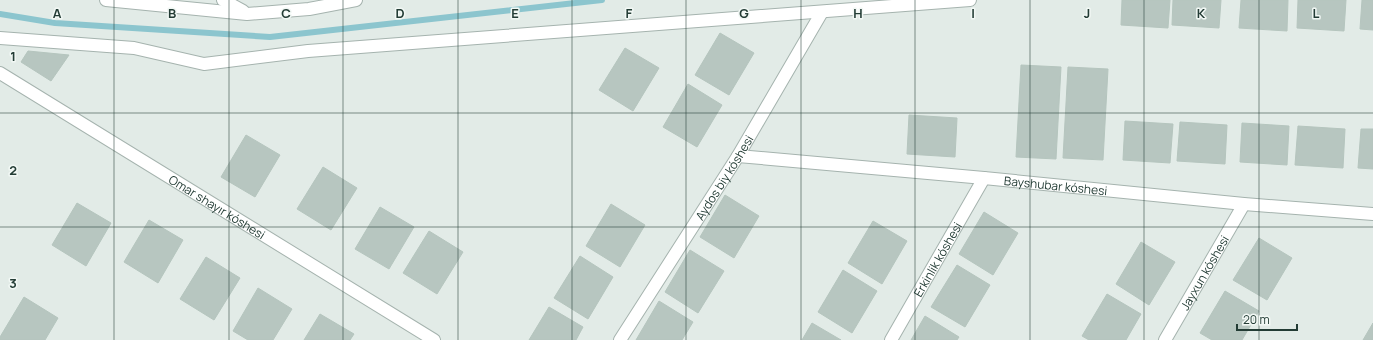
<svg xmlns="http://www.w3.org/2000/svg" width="1373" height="340" viewBox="0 0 1373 340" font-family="Manrope,sans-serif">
  <rect width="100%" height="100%" fill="#e2ebe7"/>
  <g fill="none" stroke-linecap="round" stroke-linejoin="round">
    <!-- stream -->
    <path stroke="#8cc5ce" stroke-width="6" d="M0,14L55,23L270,37L602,0"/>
  </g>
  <!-- building -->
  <g fill="#b7c6c0" stroke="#b5c5be">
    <path d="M1122,0H1170L1168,28L1121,25Z"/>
    <path d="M1173,0H1221L1219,28L1172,25Z"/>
    <path d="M1241,0H1288L1287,31L1239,28Z"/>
    <path d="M1298,0H1346L1344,31L1297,28Z"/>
    <path d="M1362,0H1373V30L1360,29Z"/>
    <path d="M720,33L754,53L729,95L695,75Z"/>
    <path d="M625,48L659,68L633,111L599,90Z"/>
    <path d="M28,51L69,55L51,81L21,62Z"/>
    <path d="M1021,65L1061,67L1056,159L1016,157Z"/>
    <path d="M1068,67L1108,69L1103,160L1063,158Z"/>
    <path d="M688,84L722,105L697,147L663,127Z"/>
    <path d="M909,115L957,118L955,157L907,154Z"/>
    <path d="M1125,121L1173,124L1170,163L1123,160Z"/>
    <path d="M1180,122L1227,125L1225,164L1177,161Z"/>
    <path d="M1242,123L1289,126L1287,165L1240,162Z"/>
    <path d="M1298,126L1345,129L1343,168L1295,165Z"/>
    <path d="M1361,129H1373V169L1358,168Z"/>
    <path d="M246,135L280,155L255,197L221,177Z"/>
    <path d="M323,167L357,188L331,230L297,209Z"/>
    <path d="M725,195L759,216L734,258L700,237Z"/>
    <path d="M77,203L111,223L86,266L52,245Z"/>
    <path d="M611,204L645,225L620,267L586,246Z"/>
    <path d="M380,207L414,227L389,269L355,249Z"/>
    <path d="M984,212L1018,233L993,275L959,254Z"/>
    <path d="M149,220L183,240L158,283L124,262Z"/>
    <path d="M873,221L907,241L882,284L848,263Z"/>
    <path d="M429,231L463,252L437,294L403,273Z"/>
    <path d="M1259,238L1292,258L1267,300L1233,280Z"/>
    <path d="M1141,242L1175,262L1149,305L1116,284Z"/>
    <path d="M690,250L724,271L698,313L665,292Z"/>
    <path d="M580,256L613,277L588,319L554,298Z"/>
    <path d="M206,257L240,278L214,320L180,299Z"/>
    <path d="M957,265L990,285L965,327L931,307Z"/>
    <path d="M843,270L877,291L852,333L818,312Z"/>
    <path d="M258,288L292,309L273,340H248L233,331Z"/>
    <path d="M1225,291L1259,311L1242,340H1212L1200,333Z"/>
    <path d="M1107,294L1141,314L1126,340H1089L1082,336Z"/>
    <path d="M24,297L58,318L45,340H0V337Z"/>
    <path d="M659,301L693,322L682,340H636Z"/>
    <path d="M549,307L583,327L576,340H529Z"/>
    <path d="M320,314L354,334L350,340H304Z"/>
    <path d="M925,316L959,337L957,340H911Z"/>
    <path d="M812,323L841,340H802Z"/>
    <path d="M1373,323V340H1363Z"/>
  </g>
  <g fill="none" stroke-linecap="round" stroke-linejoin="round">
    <!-- street casing -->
    <g stroke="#a5b3ae" stroke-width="14">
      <g id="street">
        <path d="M106,0L247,14L309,9L356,0"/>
        <path d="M223,0L243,11"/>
        <path d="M0,38L134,48L204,64L308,51L970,0"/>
        <path id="s1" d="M0,73L434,340"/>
        <path id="s2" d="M738,156L984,178L1244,204L1373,214"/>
        <path id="s3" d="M620,340L738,156L822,12"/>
        <path id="s4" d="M891,340L984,178"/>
        <path id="s5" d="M1165,340L1244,204"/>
      </g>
    </g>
    <!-- street -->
    <use href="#street" stroke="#fff" stroke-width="12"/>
  </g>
  <!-- grid -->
  <path fill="none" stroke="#233c35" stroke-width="1" stroke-opacity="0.55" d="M114,0V340M229,0V340M343,0V340M458,0V340M572,0V340M686,0V340M801,0V340M915,0V340M1030,0V340M1144,0V340M1259,0V340M0,113H1373M0,227H1373"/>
  <g text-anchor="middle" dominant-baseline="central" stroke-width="3" stroke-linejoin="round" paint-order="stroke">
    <!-- street labels -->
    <g font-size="12" fill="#233c35" stroke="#f2f8f5">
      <text stroke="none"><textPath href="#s3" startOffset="193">Aydos biy kóshesi</textPath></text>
      <text stroke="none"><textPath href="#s2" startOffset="319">Bayshubar kóshesi</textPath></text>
      <text stroke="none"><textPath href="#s1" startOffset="255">Omar shayır kóshesi</textPath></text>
      <text stroke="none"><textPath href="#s4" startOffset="93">Erkinlik kóshesi</textPath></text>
      <text stroke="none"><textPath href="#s5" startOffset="78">Jayxun kóshesi</textPath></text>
    </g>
  </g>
  <g font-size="13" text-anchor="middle" font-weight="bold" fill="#233c35" stroke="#f2f8f5" stroke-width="3" stroke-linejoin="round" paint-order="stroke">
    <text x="57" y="18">A</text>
    <text x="172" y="18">B</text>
    <text x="286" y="18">C</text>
    <text x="400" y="18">D</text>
    <text x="515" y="18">E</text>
    <text x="629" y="18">F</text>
    <text x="744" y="18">G</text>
    <text x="858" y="18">H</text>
    <text x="973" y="18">I</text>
    <text x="1087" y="18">J</text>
    <text x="1201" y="18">K</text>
    <text x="1316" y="18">L</text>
    <text x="13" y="61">1</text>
    <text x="13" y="175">2</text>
    <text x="13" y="288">3</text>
  </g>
  <!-- scale -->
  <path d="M1237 324v6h60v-6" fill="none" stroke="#233c35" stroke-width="2"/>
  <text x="1243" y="324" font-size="12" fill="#233c35" stroke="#f2f8f5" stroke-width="3" paint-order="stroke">20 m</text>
</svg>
